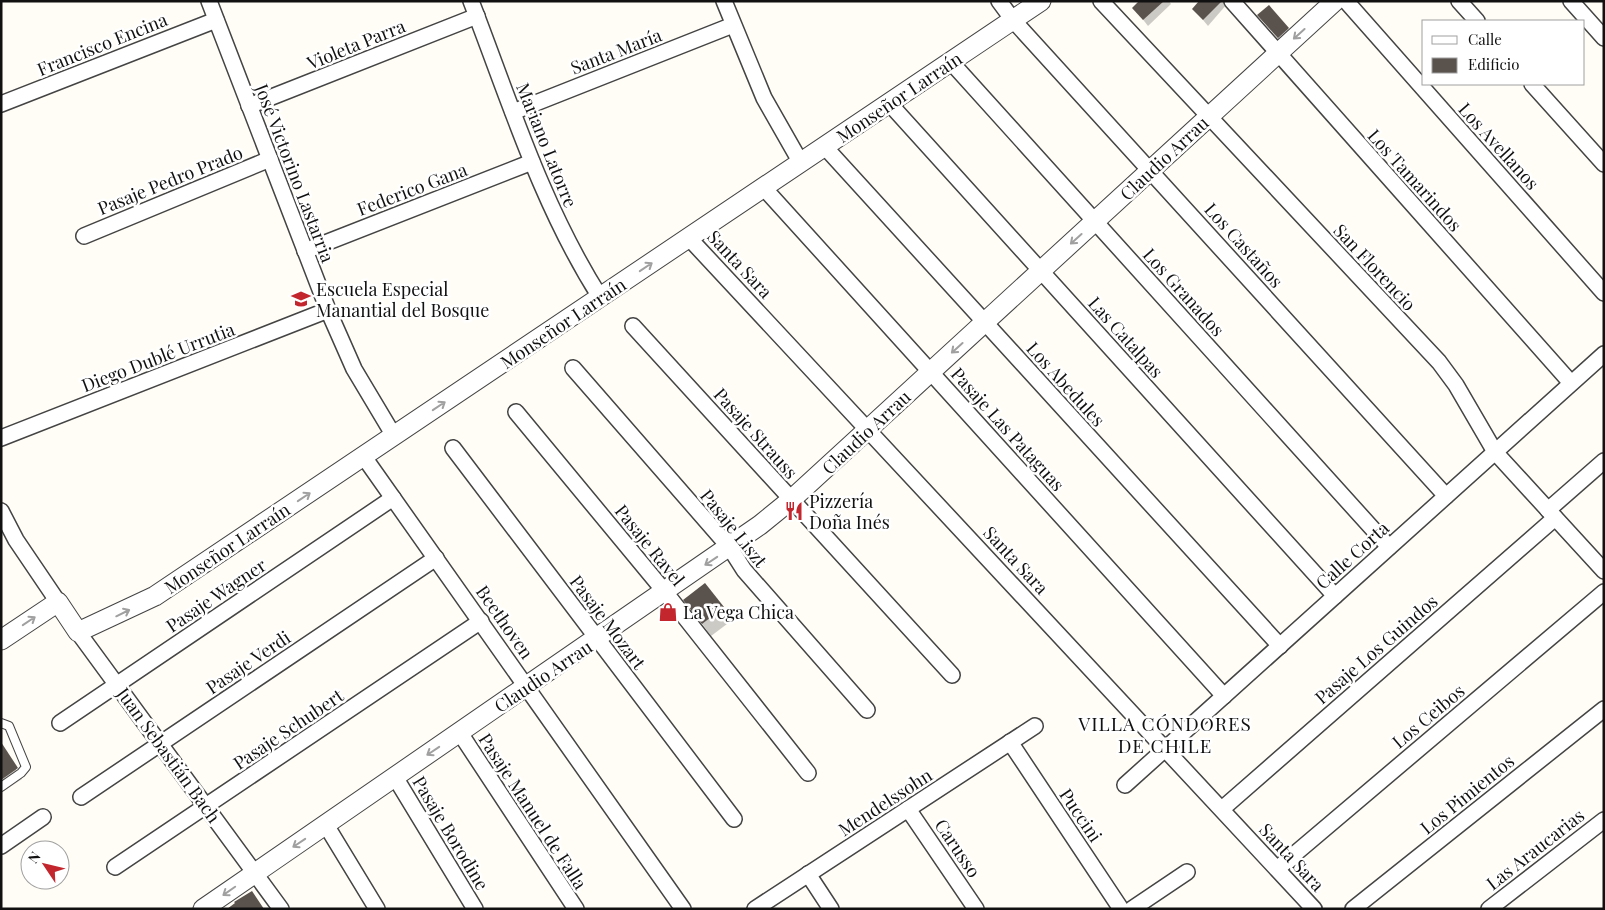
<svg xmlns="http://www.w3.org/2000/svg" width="1605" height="910" viewBox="0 0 1605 910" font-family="'Playfair Display',serif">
  <rect width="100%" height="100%" fill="#fffdf5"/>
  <!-- shadow -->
  <g fill="#0003">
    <path d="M1141,1H1169L1171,4L1148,26L1134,8Z"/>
    <path d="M1201,1H1225L1227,4L1208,26L1194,9Z"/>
    <path d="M1259,16L1288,29L1292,35L1282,44Z"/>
    <path d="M705,584L731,621L711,636L685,600Z"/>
    <path d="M1,745L22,779L1,793Z"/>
  </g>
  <!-- building -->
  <g fill="#5a524d">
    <path d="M1139,1H1164L1143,20L1132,8Z"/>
    <path d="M1199,1H1222L1203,20L1192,9Z"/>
    <path d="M1269,5L1289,28L1278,38L1257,15Z"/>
    <path d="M705,583L724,607L702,624L683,600Z"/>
    <path d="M1,742L18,768L1,780Z"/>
    <path d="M252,891L264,909H227L235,903L234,902Z"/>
  </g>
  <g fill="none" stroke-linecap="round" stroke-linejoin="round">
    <!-- service casing -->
    <g stroke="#444" stroke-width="10">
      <path id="service" d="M1,723L9,726L26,767L21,773L1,787"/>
    </g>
    <!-- minor casing -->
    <g stroke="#444" stroke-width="18">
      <g id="minor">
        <path d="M209,1L328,310L354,369L394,436"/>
        <path d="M471,1C510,102 542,206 600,297"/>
        <path d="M724,1L764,98L801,163"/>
        <path d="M999,1L1013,20L1446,496"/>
        <path d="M1101,1L1439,362L1456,385L1495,452L1604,571"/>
        <path d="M1232,1L1571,383"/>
        <path d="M1346,1L1604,293"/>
        <path d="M1459,1L1477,21"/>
        <path d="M1571,1L1604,38"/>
        <path d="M951,62L1389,547"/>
        <path d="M1532,84L1604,164"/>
        <path d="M889,103L1335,596"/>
        <path d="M1,104L216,20"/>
        <path d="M249,106L477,16"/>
        <path d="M513,112L733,25"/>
        <path d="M825,147L1280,646"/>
        <path d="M764,188L1224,696"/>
        <path d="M84,236L270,159"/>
        <path d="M689,238L1314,909"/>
        <path d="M305,251L532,162"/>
        <path d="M633,326L952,675"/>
        <path d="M573,368L730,548L744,570L867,710"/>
        <path d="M516,412L665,592L808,773"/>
        <path d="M1,438L328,310"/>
        <path d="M453,448L734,819"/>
        <path d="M364,457L683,909"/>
        <path d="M1548,510L1604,461"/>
        <path d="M1,511L16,540L58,602"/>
        <path d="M78,632L281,909"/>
        <path d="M60,723L393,498"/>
        <path d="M460,733L576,909"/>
        <path d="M1010,742L1121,909"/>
        <path d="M395,777L475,909"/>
        <path d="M1125,785L1604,354"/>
        <path d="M81,797L436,558"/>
        <path d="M908,809L976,909"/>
        <path d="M1222,809L1555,518"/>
        <path d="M326,825L377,909"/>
        <path d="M1,846L43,817"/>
        <path d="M115,867L481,621"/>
        <path d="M1277,869L1604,592"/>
        <path d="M808,874L831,909"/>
        <path d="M755,909L1035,726"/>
        <path d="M1132,909L1187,872"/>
        <path d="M1353,909L1604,709"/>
        <path d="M1489,909L1604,820"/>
      </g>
    </g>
    <!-- tertiary casing -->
    <g stroke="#444" stroke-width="21">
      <g id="tertiary">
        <path d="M1,640L58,602L78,632L155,596L1041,1"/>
        <path d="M203,909L760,525L792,499L1335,1"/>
      </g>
    </g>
    <!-- service -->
    <use href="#service" stroke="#fff" stroke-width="8"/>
    <!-- minor -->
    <use href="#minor" stroke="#fff" stroke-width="15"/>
    <!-- tertiary -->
    <use href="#tertiary" stroke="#fff" stroke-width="19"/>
  </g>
  <!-- one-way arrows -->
  <defs><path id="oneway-shaft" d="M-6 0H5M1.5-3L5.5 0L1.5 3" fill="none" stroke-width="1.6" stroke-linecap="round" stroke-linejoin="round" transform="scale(1.25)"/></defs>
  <g stroke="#a0a0a0">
    <use href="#oneway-shaft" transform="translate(1299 34) rotate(138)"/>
    <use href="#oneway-shaft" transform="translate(1076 239) rotate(138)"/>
    <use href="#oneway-shaft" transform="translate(646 267) rotate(-34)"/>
    <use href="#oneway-shaft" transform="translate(957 348) rotate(138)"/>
    <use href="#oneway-shaft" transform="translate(439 406) rotate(-34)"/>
    <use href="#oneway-shaft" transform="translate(304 497) rotate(-34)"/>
    <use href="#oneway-shaft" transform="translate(711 561) rotate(146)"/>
    <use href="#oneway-shaft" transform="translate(123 613) rotate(-26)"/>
    <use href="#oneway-shaft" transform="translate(29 621) rotate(-34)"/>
    <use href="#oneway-shaft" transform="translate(433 751) rotate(146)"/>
    <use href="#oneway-shaft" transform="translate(299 843) rotate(146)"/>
    <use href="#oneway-shaft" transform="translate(229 891) rotate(145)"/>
  </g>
  <!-- icons -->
  <defs>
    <g id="school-bare" transform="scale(1.5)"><path d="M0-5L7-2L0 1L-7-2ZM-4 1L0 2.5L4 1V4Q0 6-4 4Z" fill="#c4262e" stroke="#fff" stroke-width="2.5" paint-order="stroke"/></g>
    <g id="restaurant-bare" transform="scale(1.5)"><path d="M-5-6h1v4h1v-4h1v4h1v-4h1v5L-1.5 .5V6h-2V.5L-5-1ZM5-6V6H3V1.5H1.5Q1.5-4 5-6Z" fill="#c4262e" stroke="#fff" stroke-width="2.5" paint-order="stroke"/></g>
    <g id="shop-bare" transform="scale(1.5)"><path d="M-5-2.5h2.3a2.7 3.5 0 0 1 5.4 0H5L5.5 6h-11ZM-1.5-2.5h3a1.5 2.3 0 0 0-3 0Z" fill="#c4262e" stroke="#fff" stroke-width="2.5" paint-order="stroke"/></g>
  </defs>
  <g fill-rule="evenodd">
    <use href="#school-bare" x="301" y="299"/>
    <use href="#restaurant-bare" x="794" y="511"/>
    <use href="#shop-bare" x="668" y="612"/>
  </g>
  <g text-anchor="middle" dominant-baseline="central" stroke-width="5" stroke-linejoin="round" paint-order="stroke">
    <!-- street labels -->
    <g font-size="18" fill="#111" stroke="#fff">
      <text transform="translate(102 44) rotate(-22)">Francisco Encina</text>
      <text transform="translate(356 44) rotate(-22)">Violeta Parra</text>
      <text transform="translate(616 51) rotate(-21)">Santa María</text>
      <text transform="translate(899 97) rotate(-34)">Monseñor Larraín</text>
      <text transform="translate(547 145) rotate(68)">Mariano Latorre</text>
      <text transform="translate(1499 146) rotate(48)">Los Avellanos</text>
      <text transform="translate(1164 158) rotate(-43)">Claudio Arrau</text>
      <text transform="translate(295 173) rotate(69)">José Victorino Lastarria</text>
      <text transform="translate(170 180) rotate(-22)">Pasaje Pedro Prado</text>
      <text transform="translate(1415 180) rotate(48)">Los Tamarindos</text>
      <text transform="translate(412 189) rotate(-21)">Federico Gana</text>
      <text transform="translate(1244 245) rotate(48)">Los Castaños</text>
      <text transform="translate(740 264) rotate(47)">Santa Sara</text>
      <text transform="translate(1375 267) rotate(47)">San Florencio</text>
      <text transform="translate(1184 292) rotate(48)">Los Granados</text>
      <text transform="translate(563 323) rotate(-34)">Monseñor Larraín</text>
      <text transform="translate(1126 337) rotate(48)">Las Catalpas</text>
      <text transform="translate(158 357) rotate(-21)">Diego Dublé Urrutia</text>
      <text transform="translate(1066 384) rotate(48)">Los Abedules</text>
      <text transform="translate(1008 429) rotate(48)">Pasaje Las Pataguas</text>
      <text transform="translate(866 432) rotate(-43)">Claudio Arrau</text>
      <text transform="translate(756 433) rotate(48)">Pasaje Strauss</text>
      <text transform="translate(734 528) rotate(51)">Pasaje Liszt</text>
      <text transform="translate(650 545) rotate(51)">Pasaje Ravel</text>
      <text transform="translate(227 548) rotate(-34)">Monseñor Larraín</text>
      <text transform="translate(1352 555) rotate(-42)">Calle Corta</text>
      <text transform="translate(1016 560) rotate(47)">Santa Sara</text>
      <text transform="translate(216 595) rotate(-34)">Pasaje Wagner</text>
      <text transform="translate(505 622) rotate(55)">Beethoven</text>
      <text transform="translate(608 622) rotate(53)">Pasaje Mozart</text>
      <text transform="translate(1376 649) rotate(-41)">Pasaje Los Guindos</text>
      <text transform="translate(248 662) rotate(-34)">Pasaje Verdi</text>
      <text transform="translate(543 676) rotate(-34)">Claudio Arrau</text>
      <text transform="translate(1428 716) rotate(-40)">Los Ceibos</text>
      <text transform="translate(288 729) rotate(-34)">Pasaje Schubert</text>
      <text transform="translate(169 755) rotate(54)">Juan Sebastián Bach</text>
      <text transform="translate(1467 794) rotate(-39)">Los Pimientos</text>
      <text transform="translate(885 802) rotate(-33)">Mendelssohn</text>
      <text transform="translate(533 811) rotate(57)">Pasaje Manuel de Falla</text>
      <text transform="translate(1081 815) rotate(56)">Puccini</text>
      <text transform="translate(451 833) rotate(59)">Pasaje Borodine</text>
      <text transform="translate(958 848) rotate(56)">Carusso</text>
      <text transform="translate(1535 849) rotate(-38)">Las Araucarias</text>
      <text transform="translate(1292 857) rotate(47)">Santa Sara</text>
    </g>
    <!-- poi labels -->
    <g font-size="18" fill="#111" stroke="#fff" text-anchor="start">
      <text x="316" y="289">Escuela Especial<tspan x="316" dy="21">Manantial del Bosque</tspan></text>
      <text x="809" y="501">Pizzería<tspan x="809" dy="21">Doña Inés</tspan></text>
      <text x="683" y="612">La Vega Chica</text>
    </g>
    <!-- neighbourhood labels -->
    <g font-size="19" letter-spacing="1" fill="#111" stroke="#fff">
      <text x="1165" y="723">VILLA CÓNDORES<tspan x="1165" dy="22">DE CHILE</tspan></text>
    </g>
  </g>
  <!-- border -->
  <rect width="1605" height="910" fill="none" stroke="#111111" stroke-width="5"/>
  <!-- legend -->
  <rect x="1422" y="20" width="162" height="65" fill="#ffffff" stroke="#a0a0a0"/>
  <rect x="1432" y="36" width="25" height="8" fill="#ffffff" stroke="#a0a0a0"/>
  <text x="1468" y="45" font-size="15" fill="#111111">Calle</text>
  <rect x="1432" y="58" width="25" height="15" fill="#5a524d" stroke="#a0a0a0"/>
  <text x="1468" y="70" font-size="15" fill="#111111">Edificio</text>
  <!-- north arrow -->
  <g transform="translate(45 865) rotate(305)"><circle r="24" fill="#ffffff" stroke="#a0a0a0"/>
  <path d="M0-4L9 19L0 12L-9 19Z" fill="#c4262e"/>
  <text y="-8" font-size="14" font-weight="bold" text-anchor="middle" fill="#111111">N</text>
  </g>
</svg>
